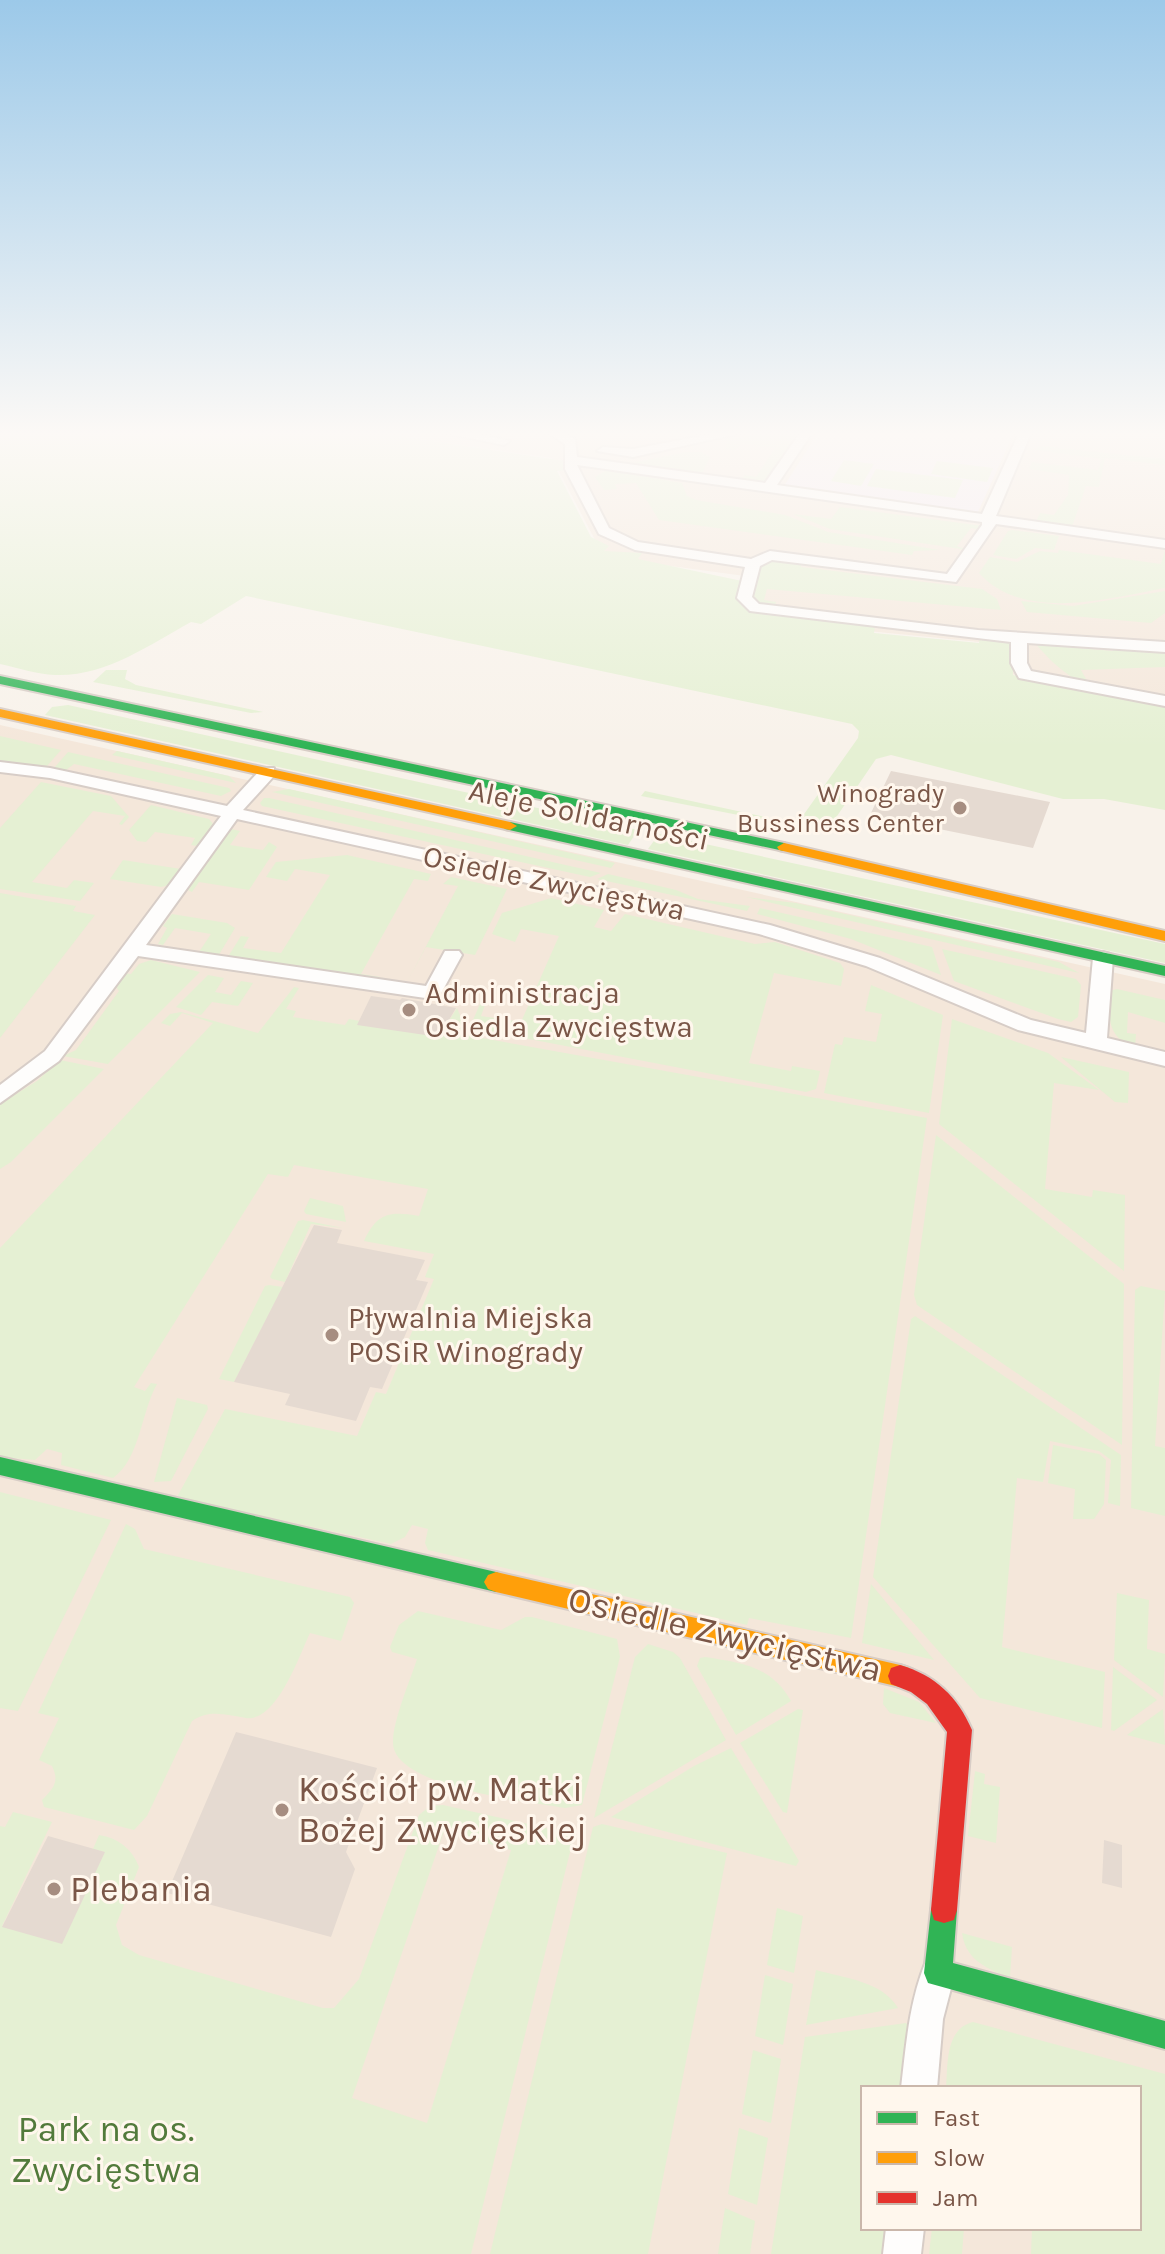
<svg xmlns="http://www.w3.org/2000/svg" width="1165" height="2254" viewBox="0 0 1165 2254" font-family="Karla,sans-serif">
  <rect width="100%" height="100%" fill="#f8f2ea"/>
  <!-- residential -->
  <g fill="#f4e7da" fill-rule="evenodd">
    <path d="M379,433H1165V707L1011,674L1000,644L868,631L733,611L745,576L604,557L552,458Z"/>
    <path d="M0,725L1165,984V2254H0ZM863,2088H1139V2228H863Z"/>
  </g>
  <!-- education -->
  <path fill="#f4e9f3" d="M818,433H1014L978,512L784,486Z"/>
  <!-- green -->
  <g fill="#e5f0d3" fill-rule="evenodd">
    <path d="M0,433H379L565,461L567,470L557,471L591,537L609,546L604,551L642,553L638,559L742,581L737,598L750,609L875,627L874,633L979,643L980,637L1009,642L1013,646V675L1165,706V810L1104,799H1063L891,755L876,759L835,819L802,825V817L858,738L859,731L852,724L246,596L201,624L191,622C149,645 105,677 55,675C37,674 18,668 0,664Z"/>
    <path d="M762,433H802L766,484L739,482L745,475L756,477L775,448L741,443L736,450L726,449V440Z"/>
    <path d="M1040,446L1165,459V465L1105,458L1099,487L1086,486L1073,524L1068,527L1035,524L1040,513L1054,515L1068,495L1069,475L1029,469L1032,462L1098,470L1102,459L1035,450Z"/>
    <path d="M686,452H701L710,457L701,476L622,465Z"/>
    <path d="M844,460L874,464L861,486L831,481Z"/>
    <path d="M937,461L993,468L987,482L931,474Z"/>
    <path d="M876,469L963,480L955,498L867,486Z"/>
    <path d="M607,470L682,483L687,496L696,500L785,515L828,532L940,550L914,551L912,555L659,520L636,483L615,484L617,489L604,490L595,477Z"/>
    <path d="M840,507L983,526L981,530L971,528L957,546L967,550L830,529L793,514L831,519Z"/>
    <path d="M1008,531L1012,530L1059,536L1054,550L1035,548L1016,559L993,555Z"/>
    <path d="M1059,550L1161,564L1165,550V588C1109,598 1024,623 979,573L990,557L1017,562L1040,551L1058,553Z"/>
    <path d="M775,560L802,562L801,567L982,589L997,599L1001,610L767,589L764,600L776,602L775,608L751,601L759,567Z"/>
    <path d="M1165,591V613L1151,623L1027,612L1021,601L1073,606Z"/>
    <path d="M1055,640V646L1113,651V646L1165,650V667L1081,670L1089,684L1105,687C1077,688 1052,663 1035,643Z"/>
    <path d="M106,670H127L125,679L136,685L263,712L251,713L93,682Z"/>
    <path d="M68,705L638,830L628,845L45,715L52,707Z"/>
    <path d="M0,736L61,750L47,766L0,762Z"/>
    <path d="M117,751L229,776L236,783L112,755Z"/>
    <path d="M68,752L229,788L231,791L221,796L74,764L66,770L54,768Z"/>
    <path d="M41,782L111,796L129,817L122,825L119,824L125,816L93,811L32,882L67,888L74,880L94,883L80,901L0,889V828Z"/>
    <path d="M289,789L615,863L611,868L272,792Z"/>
    <path d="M645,791L774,819L779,823L641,796Z"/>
    <path d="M264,798H269L601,873L590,877L262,806L260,803Z"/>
    <path d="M151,805L209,819L213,824L197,846L191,845L195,838L155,832L146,842L137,841L129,830Z"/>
    <path d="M231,829L240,831L230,845L263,850L269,842L277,847L249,890L199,882L192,892L188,890Z"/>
    <path d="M659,834L1165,944V963L648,849Z"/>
    <path d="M347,855L431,874L428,881L414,879L361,974L380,977L377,981L226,960L241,936L249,937L243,948L281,953L330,875L295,869L287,881L266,877L276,862Z"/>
    <path d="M123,860L181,869L169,885L161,887L110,879Z"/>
    <path d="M608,874L676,890L698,899L750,906L747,911L597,879Z"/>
    <path d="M451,877L507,889L475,955L426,947L407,982L458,886L443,884Z"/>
    <path d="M0,893L76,906L73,911L95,915L0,1038Z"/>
    <path d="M746,897L796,903L1059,962L1079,973Z"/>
    <path d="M551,898L604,910L594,927L611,931L625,914L755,944L775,942L840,963L844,969L841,986L774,973L749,1063L791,1071L792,1066L820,1071L816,1089L806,1092L477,1029L473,1020L480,1004L485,1005L481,1016L521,1022L559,936L521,929L515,942L492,934L502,913Z"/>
    <path d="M760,908L932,947L941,975L851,939L757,914Z"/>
    <path d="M172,914L227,923L235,928L217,958L197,955L211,934L175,928L163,945L158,944L167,928L163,926Z"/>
    <path d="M942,949L1076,979L1081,985L1078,1017L1071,1022L1058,1019L954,981Z"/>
    <path d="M151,960L200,972L108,1064L63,1056L76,1050L119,991L115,985L124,973L131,974L139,964Z"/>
    <path d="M208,975L224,978L215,992L231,995L241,981L253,983L238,1006L212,1002L201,1015L176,1007Z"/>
    <path d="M871,985L943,1015L929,1113L824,1093L835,1044L842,1045L844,1037L876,1042L882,1014L865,1011Z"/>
    <path d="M294,987L299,988L286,1009L296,1011L293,1017L345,1025L349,1019L439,1036L457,1008L465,1027L476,1037L927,1118L851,1638L749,1618L747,1625L428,1550L425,1543L428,1529L412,1525L405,1537L391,1544L177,1497L225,1409L357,1436L376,1392L386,1394L434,1279L425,1277L434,1254L364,1241C377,1213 389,1211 419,1216L428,1189L294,1165L288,1177L268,1174L134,1387L145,1391L151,1383L157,1384C141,1412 140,1459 113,1478L61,1465L62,1453L47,1449L35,1460L0,1457V1248L213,1023L182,1013L170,1026L161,1023L170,1014L181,1012L258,1033Z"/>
    <path d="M1117,989L1165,1000V1023L1128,1012L1127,1033L1136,1034L1135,1047C1106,1037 1109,1018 1110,991Z"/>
    <path d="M952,1019L1048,1053L1099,1090L1054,1083L1045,1189L1092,1197L1093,1190L1125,1195L1124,1271L939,1124Z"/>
    <path d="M1061,1057L1129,1072L1128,1103L1115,1102Z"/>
    <path d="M60,1060L104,1069L11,1162L0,1169V1104L37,1081Z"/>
    <path d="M936,1135L1124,1284L1122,1445L917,1305L914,1295Z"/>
    <path d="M310,1198L343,1206L346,1222L306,1214L304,1211Z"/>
    <path d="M303,1220L343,1228L311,1224L285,1282L272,1279L270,1277L298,1221Z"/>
    <path d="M269,1285L283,1287L234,1382L219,1379L265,1286Z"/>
    <path d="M1141,1286L1165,1291L1155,1446L1165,1448V1516L1131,1508L1135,1290Z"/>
    <path d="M915,1316L1121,1455L1120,1506L1108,1503L1111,1460L1099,1451L1050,1441L1043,1482L1017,1478L1002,1647L1105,1672L1102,1728L980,1698L873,1577L911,1319Z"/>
    <path d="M177,1398L207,1405L208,1409L171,1481L154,1482Z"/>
    <path d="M1053,1445L1099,1454L1106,1460L1104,1504L1094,1519H1073L1075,1489L1048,1483Z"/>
    <path d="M0,1492L111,1520L18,1711L0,1708Z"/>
    <path d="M126,1524L135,1529L144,1549L350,1597L354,1603L341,1641L310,1633C299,1656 277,1722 246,1718C226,1715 210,1709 192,1721L147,1816L134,1830L44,1807L42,1800C53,1789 60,1782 52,1766L39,1760L59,1718L38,1713Z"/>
    <path d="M871,1584L934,1660L862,1643Z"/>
    <path d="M1117,1593L1149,1600L1147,1649L1165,1654L1163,1697L1114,1660Z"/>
    <path d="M418,1611L501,1630L525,1617H532L617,1639L620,1657L582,1805L565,1808C529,1802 406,1788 394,1749C388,1731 411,1679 417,1659L392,1652L390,1647L399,1625Z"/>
    <path d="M648,1644L673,1652L680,1658L726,1740L594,1818L635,1657Z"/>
    <path d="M705,1657C743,1663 771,1666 791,1701L736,1735L697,1666L700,1658Z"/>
    <path d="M1113,1667L1157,1700L1114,1731L1111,1730Z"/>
    <path d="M884,1688L919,1702L936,1723L890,1713L883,1704Z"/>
    <path d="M798,1709L803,1710L787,1813L783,1812L740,1743Z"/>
    <path d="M1163,1709L1165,1745L1127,1735Z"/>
    <path d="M731,1748L799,1861L796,1866L611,1817L694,1766Z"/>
    <path d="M975,1771L985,1774L984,1784L1000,1787L996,1843L968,1836Z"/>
    <path d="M443,1805L568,1833L573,1840L471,2254H0V1826L5,1827L13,1812L52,1822L2,1926L104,1852L93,1849L99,1835C119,1838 132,1849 139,1867L116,1925L122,1945L139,1955L323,2008H334L359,1979L419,1815L430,1806ZM444,1831L511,1850L427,2123L352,2098Z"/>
    <path d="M602,1824L727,1853L648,2254H490L593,1827Z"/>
    <path d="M777,1908L803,1916L794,1973L767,1965Z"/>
    <path d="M962,1933L1012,1947L1010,1978C987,1968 966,1961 962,1933Z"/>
    <path d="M816,1970C844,1978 882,1981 898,2008L806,2025Z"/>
    <path d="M765,1975L793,1984L783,2045L755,2036Z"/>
    <path d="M973,2022L1165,2074V2254H1031L1032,2228H1139V2088H946C948,2064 945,2029 973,2022Z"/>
    <path d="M906,2023L911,2029L908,2088H863V2228H892L890,2254H771L805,2037Z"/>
    <path d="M753,2050L781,2059L771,2123L742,2114Z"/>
    <path d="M739,2128L768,2138L757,2205L728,2194Z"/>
    <path d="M725,2208L755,2221L750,2254H718Z"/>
    <path d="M932,2228H964L962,2254H929Z"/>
  </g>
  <!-- building -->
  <g fill="#e5dad1">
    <path d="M891,771L1050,802L1033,848L870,815Z"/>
    <path d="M371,996L400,1000L402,998L456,1008L439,1037L357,1025Z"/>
    <path d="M314,1225L342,1230L337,1243L425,1260L416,1280L428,1282L382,1389L370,1387L356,1421L285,1405L290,1394L234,1382Z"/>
    <path d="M236,1732L377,1768L346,1852L355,1869L331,1937L167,1893Z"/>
    <path d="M48,1836L105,1852L62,1944L2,1927Z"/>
    <path d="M1104,1840L1122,1845V1888L1102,1883Z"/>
  </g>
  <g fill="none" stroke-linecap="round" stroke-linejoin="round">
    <!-- street casing -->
    <g stroke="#d7cdc7" stroke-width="4">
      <g id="street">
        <path d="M445,433H474L510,441L504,445Z"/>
        <path d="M549,433H564L575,439L577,457L765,483L800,433H812L777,485L982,514L1019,433H1031L996,516L1165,540V548L996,524L956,582L772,560L760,566L752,597L759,604L978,630L1165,642V652L1027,643V663L1031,671L1165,696V706L1019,678L1011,663V642L750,611L737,598L745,567L635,550L599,534L565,469V444ZM577,465L982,522V525L947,574L770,551L751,559L638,542L609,528Z"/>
        <path d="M717,433H741L633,457L597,451L603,447L633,449Z"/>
        <path d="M0,762L50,768L227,806L262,768H274V776L243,810L770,925L880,958L1031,1020L1086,1033L1093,958L1103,952L1110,954L1113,958L1107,1038L1165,1052V1066L1018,1030L866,966L759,934L237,819L146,945L426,986L445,951H459L462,955L439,997L432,999L138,956L59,1061L0,1103V1085L45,1051L221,816L50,778L0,772Z"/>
        <path d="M938,1956L950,1961L955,1973L943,2019L937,2088H901C906,2045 909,2002 926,1961Z"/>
        <path d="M886,2228H924L921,2254H883Z"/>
      </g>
    </g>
    <!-- fast casing -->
    <g stroke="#d8cdc6" stroke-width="4">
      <g id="fast">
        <path d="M0,676L784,843L791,847L784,851L0,684Z"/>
        <path d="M510,822L1165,966V976L505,829L503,826Z"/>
        <path d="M0,1457L496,1572L504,1575L508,1582L504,1589L496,1592L0,1475Z"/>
        <path d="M944,1897L954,1900L957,1910L953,1963L1165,2021V2049L928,1983L924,1973L931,1910L934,1900Z"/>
      </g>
    </g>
    <!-- slow casing -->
    <g stroke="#d8cdc6" stroke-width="4">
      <g id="slow">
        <path d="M0,709L510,822L517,826L510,830L0,717Z"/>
        <path d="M784,843L1165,931V941L779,850L777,847Z"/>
        <path d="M496,1572L900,1665L909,1668L912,1676L909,1684L900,1687L496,1592L488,1589L484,1582L488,1575Z"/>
      </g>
    </g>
    <!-- jam casing -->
    <g stroke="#d8cdc6" stroke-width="4">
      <path id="jam" d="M900,1665C935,1675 958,1697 972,1730L957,1910L954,1920L944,1923L934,1920L931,1910L947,1732L927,1704L911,1692L891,1684L888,1676L891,1668Z"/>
    </g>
    <!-- street -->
    <use href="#street" fill="#fefdfc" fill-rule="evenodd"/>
    <!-- fast -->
    <use href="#fast" fill="#30b455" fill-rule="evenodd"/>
    <!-- slow -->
    <use href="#slow" fill="#ff9f0a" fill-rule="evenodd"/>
    <!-- jam -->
    <use href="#jam" fill="#e5322d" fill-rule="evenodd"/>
  </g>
  <!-- sky -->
  <linearGradient id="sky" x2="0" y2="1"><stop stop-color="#9cc9e9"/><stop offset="0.58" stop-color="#fcf9f6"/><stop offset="1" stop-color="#fcf9f6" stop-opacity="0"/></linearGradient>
  <rect width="1165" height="748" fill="url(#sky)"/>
  <!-- markers -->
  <g fill="#a68d80" stroke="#fff7ed" stroke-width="3">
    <circle cx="960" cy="808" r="8"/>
    <circle cx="409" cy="1010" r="8"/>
    <circle cx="332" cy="1335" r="8"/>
    <circle cx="282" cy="1810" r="8"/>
    <circle cx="54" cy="1889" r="8"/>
  </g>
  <g text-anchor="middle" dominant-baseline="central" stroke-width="6" stroke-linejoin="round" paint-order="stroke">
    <!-- far-poi labels -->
    <g font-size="26" fill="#7a5647" stroke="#fff7ed" text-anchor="end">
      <text x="944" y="793">Winogrady<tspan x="944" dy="30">Bussiness Center</tspan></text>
    </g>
    <!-- street labels -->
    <g font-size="30" fill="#7a5647" stroke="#fff7ed">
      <text transform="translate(589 815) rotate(12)">Aleje Solidarności</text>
      <text transform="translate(554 883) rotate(12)">Osiedle Zwycięstwa</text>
    </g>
    <!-- poi labels -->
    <g font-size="30" fill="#7a5647" stroke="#fff7ed" text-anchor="start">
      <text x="425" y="993">Administracja<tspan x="425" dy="34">Osiedla Zwycięstwa</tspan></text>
      <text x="348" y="1318">Pływalnia Miejska<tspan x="348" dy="34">POSiR Winogrady</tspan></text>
    </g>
    <!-- near-street labels -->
    <g font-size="36" fill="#7a5647" stroke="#fff7ed">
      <text transform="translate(725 1634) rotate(13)">Osiedle Zwycięstwa</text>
    </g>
    <!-- near-poi labels -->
    <g font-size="36" fill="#7a5647" stroke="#fff7ed" text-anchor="start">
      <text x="298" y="1789">Kościół pw. Matki<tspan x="298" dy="41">Bożej Zwycięskiej</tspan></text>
      <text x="70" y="1889">Plebania</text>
    </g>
    <!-- near-park labels -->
    <g font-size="36" fill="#527a3b" stroke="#fff7ed">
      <text x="106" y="2129">Park na os.<tspan x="106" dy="41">Zwycięstwa</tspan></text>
    </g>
  </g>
  <!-- legend -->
  <rect x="861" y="2086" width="280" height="144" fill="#fff7ed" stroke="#cab7ab" stroke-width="2"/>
  <rect x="877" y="2112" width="40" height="12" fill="#30b455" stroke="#cab7ab" stroke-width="2"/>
  <text x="933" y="2126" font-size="24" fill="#7a5647">Fast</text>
  <rect x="877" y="2152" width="40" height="12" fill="#ff9f0a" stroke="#cab7ab" stroke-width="2"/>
  <text x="933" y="2166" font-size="24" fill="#7a5647">Slow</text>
  <rect x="877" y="2192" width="40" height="12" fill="#e5322d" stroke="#cab7ab" stroke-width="2"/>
  <text x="933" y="2206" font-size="24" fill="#7a5647">Jam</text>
</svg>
